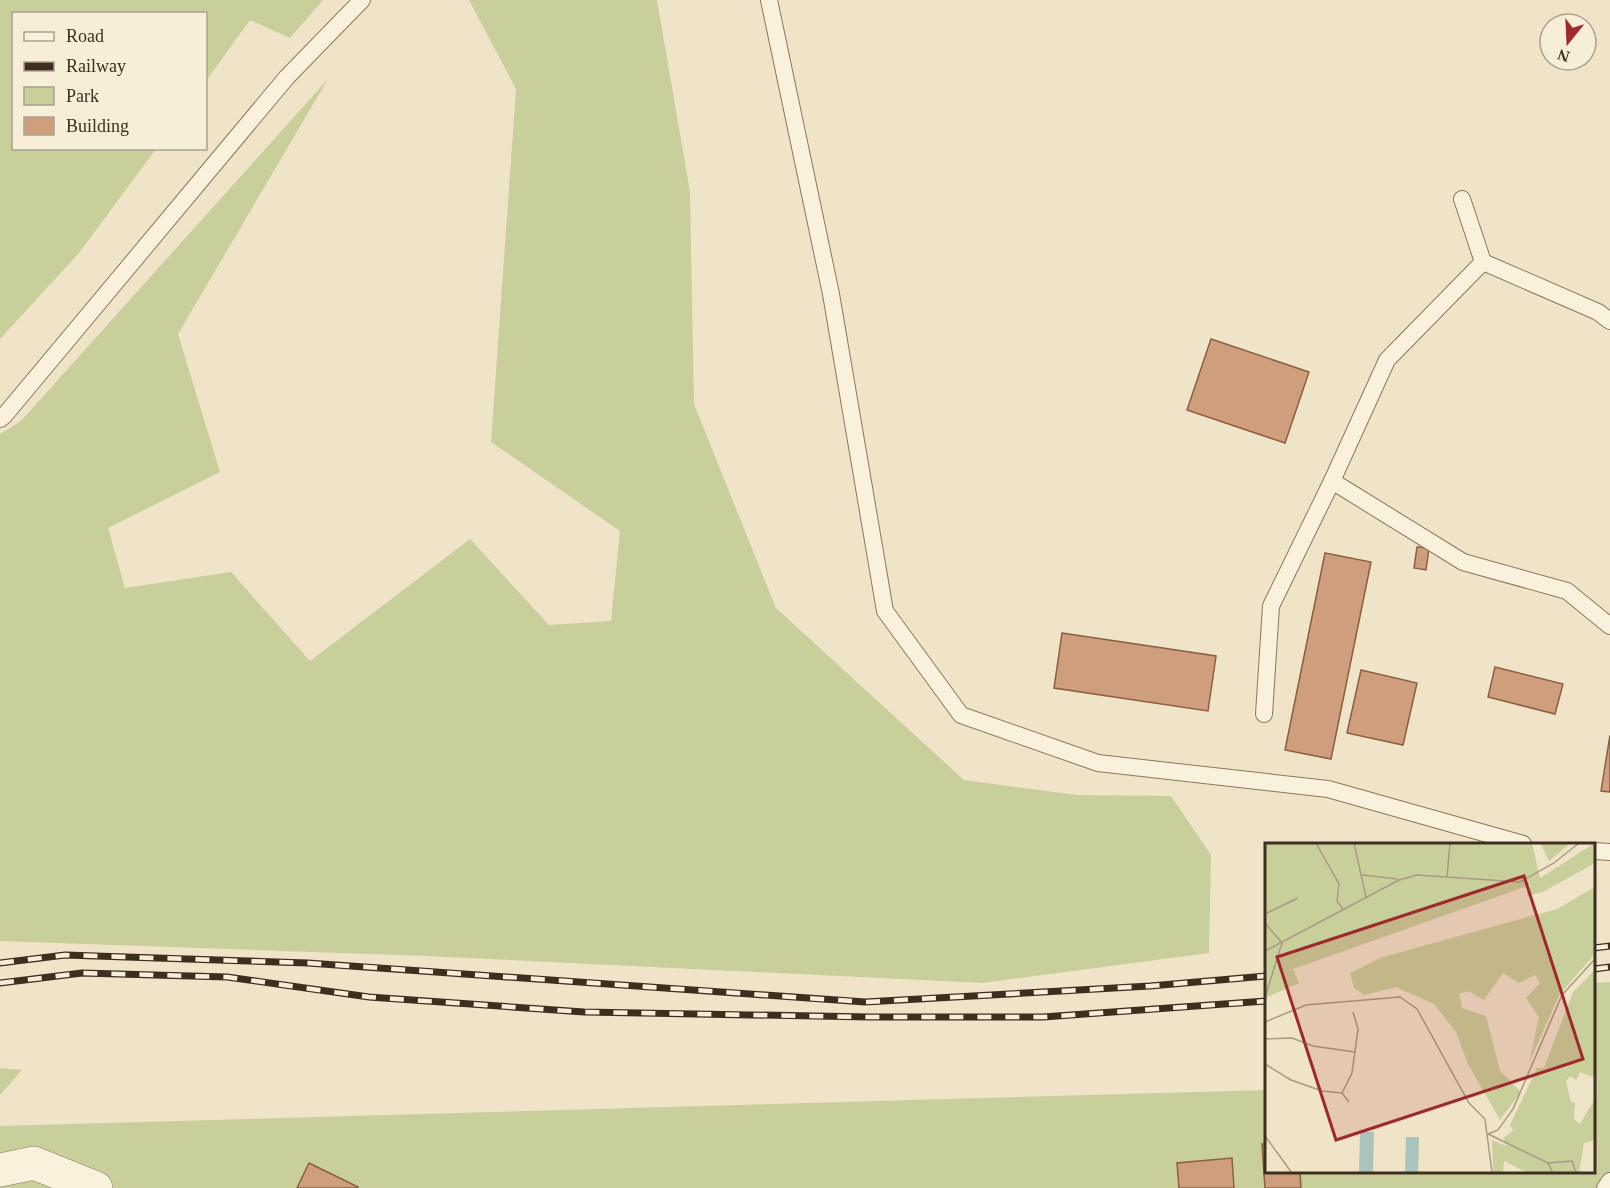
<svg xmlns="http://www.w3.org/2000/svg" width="1610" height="1188" viewBox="0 0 1610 1188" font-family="'Times New Roman',serif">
  <rect width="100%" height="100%" fill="#f0e4c8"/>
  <!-- green -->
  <g fill="#c9cf9b">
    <path d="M0,0H323L290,38L250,20L206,81V14H14V148L156,149L79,253L0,339Z"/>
    <path d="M469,0H657L690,192L694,404L776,608L964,780L1077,795L1171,796L1211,855L1209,953L983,983L426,956L0,941V434L21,421L328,79L178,334L220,472L108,528L125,588L231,572L310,661L470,539L549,625L611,621L620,531L491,442L516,89Z"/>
    <path d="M1610,982V1188H0V1126L1266,1090V1172H1594V983Z"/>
    <path d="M0,1068L22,1070L0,1095Z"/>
  </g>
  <!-- building -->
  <g fill="#cf9f7d" stroke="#8d5f41" stroke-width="1.5">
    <path d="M1211,339L1309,372L1285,443L1187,410Z"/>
    <path d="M1417,547L1429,548L1426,570L1414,568Z"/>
    <path d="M1325,553L1371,562L1331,759L1285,750Z"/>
    <path d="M1062,633L1216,656L1208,711L1054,688Z"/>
    <path d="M1495,667L1563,684L1555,714L1488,697Z"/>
    <path d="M1361,670L1417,683L1403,745L1347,733Z"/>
    <path d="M1610,735V792L1601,791Z"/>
    <path d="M1262,1144H1266V1172H1300L1301,1188H1265Z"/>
    <path d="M1232,1158L1234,1188H1179L1177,1163Z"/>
    <path d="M309,1163L358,1187V1188H297Z"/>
  </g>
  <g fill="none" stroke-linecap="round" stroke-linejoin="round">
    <!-- service casing -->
    <g stroke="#8d765c" stroke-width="18">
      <g id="service">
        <path d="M769,0L831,294L885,611L961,715L1098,763L1328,789L1523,844"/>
        <path d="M1462,199L1483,262L1598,312L1610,321"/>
        <path d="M0,419L4,416L287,77L362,0"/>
        <path d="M1332,481L1463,562L1567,591L1610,626"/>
        <path d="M1264,714L1271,606L1332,481L1387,360L1483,262"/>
        <path d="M1594,851L1610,852"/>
        <path d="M1605,1188L1610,1181"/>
      </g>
    </g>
    <!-- tertiary casing -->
    <g stroke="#8d765c" stroke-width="34">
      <path id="tertiary" d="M0,1170L34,1163L96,1188"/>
    </g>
    <!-- service -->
    <use href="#service" stroke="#faf1dc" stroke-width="16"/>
    <!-- tertiary -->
    <use href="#tertiary" stroke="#faf1dc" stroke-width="33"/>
    <!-- rail casing -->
    <g stroke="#3d2e20" stroke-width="7">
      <g id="rail">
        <path d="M1594,948L1610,946"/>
        <path d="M0,963L65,955L308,963L865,1002L1150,986L1266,976"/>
        <path d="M1594,969L1610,967"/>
        <path d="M0,983L82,973L227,977L369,997L584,1012L870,1017H1043L1266,1001"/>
      </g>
    </g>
    <!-- rail -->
    <use href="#rail" stroke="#f7eed8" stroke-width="4.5" stroke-dasharray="14" stroke-linecap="butt"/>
  </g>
  <!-- overview -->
  <g transform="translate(1265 843)">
    <rect width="330" height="330" fill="#f0e4c8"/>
    <path d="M0,0H267L275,35L330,0V20L278,49L262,53L265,42L28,126L34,140L0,155ZM275,0H306L284,18ZM330,44V111L294,152L264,220L274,174L261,155L275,140L270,132L254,140L238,130L219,157L203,148L194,151L197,165L221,173L235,228L256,249L235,277L203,221L191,189L169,161L131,144L99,152L89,145L85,130L118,114L292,66ZM330,127V235L315,229L311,237L305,233L301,238L306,259L310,260L309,276L315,281L330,256V297L319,300L314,330H263L239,318L238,330H228L227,297L242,303L238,295L248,288L245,282L272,225H279L308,149Z" fill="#c9cf9b"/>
    <path d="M95,288L109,289L108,330H94ZM141,294H154L153,330H140Z" fill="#a9c4bc"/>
    <path fill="none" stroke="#a89b85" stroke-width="1.5" d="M51,0L74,41L72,58L78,66M89,0L101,54M97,32L133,36M182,34L185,0M0,71L33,55M0,80L17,100L1,151M0,108L134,37L152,32L255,39L289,20L314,0M0,179L41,162L135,154L152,166L204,260L220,276L227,330M0,196L27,195L48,203L90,209M0,221L26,237L57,248L77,250L84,259M77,250L87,230L93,186L88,169M223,291L233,287L248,266L297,152L330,116M223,291L283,320L288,330M0,293L27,330M283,320L307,318L311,330"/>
    <path fill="#9e2a2b" fill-opacity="0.15" stroke="#9e2a2b" stroke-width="3" d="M259,33L318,216L71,297L12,114Z"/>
    <rect width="330" height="330" fill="none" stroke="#3d2e20" stroke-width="3"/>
  </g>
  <!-- legend -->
  <rect x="12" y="12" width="195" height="138" fill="#f7eed8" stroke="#ada18e" stroke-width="1.5"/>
  <rect x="24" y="32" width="30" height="9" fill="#faf1dc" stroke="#ada18e" stroke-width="1.5"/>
  <text x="66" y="42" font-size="18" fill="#3d2e20">Road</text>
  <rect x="24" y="62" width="30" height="9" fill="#3d2e20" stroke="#ada18e" stroke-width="1.5"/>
  <text x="66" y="72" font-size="18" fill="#3d2e20">Railway</text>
  <rect x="24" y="87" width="30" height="18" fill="#c9cf9b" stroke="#ada18e" stroke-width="1.5"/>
  <text x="66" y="102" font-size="18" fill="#3d2e20">Park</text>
  <rect x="24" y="117" width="30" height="18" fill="#cf9f7d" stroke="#ada18e" stroke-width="1.5"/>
  <text x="66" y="132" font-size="18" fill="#3d2e20">Building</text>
  <!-- north arrow -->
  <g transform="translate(1568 42) rotate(198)"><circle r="28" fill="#f7eed8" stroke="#ada18e" stroke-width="1.5"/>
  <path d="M0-4.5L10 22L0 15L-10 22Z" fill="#9e2a2b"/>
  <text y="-9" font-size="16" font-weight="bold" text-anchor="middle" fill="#3d2e20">N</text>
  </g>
</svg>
